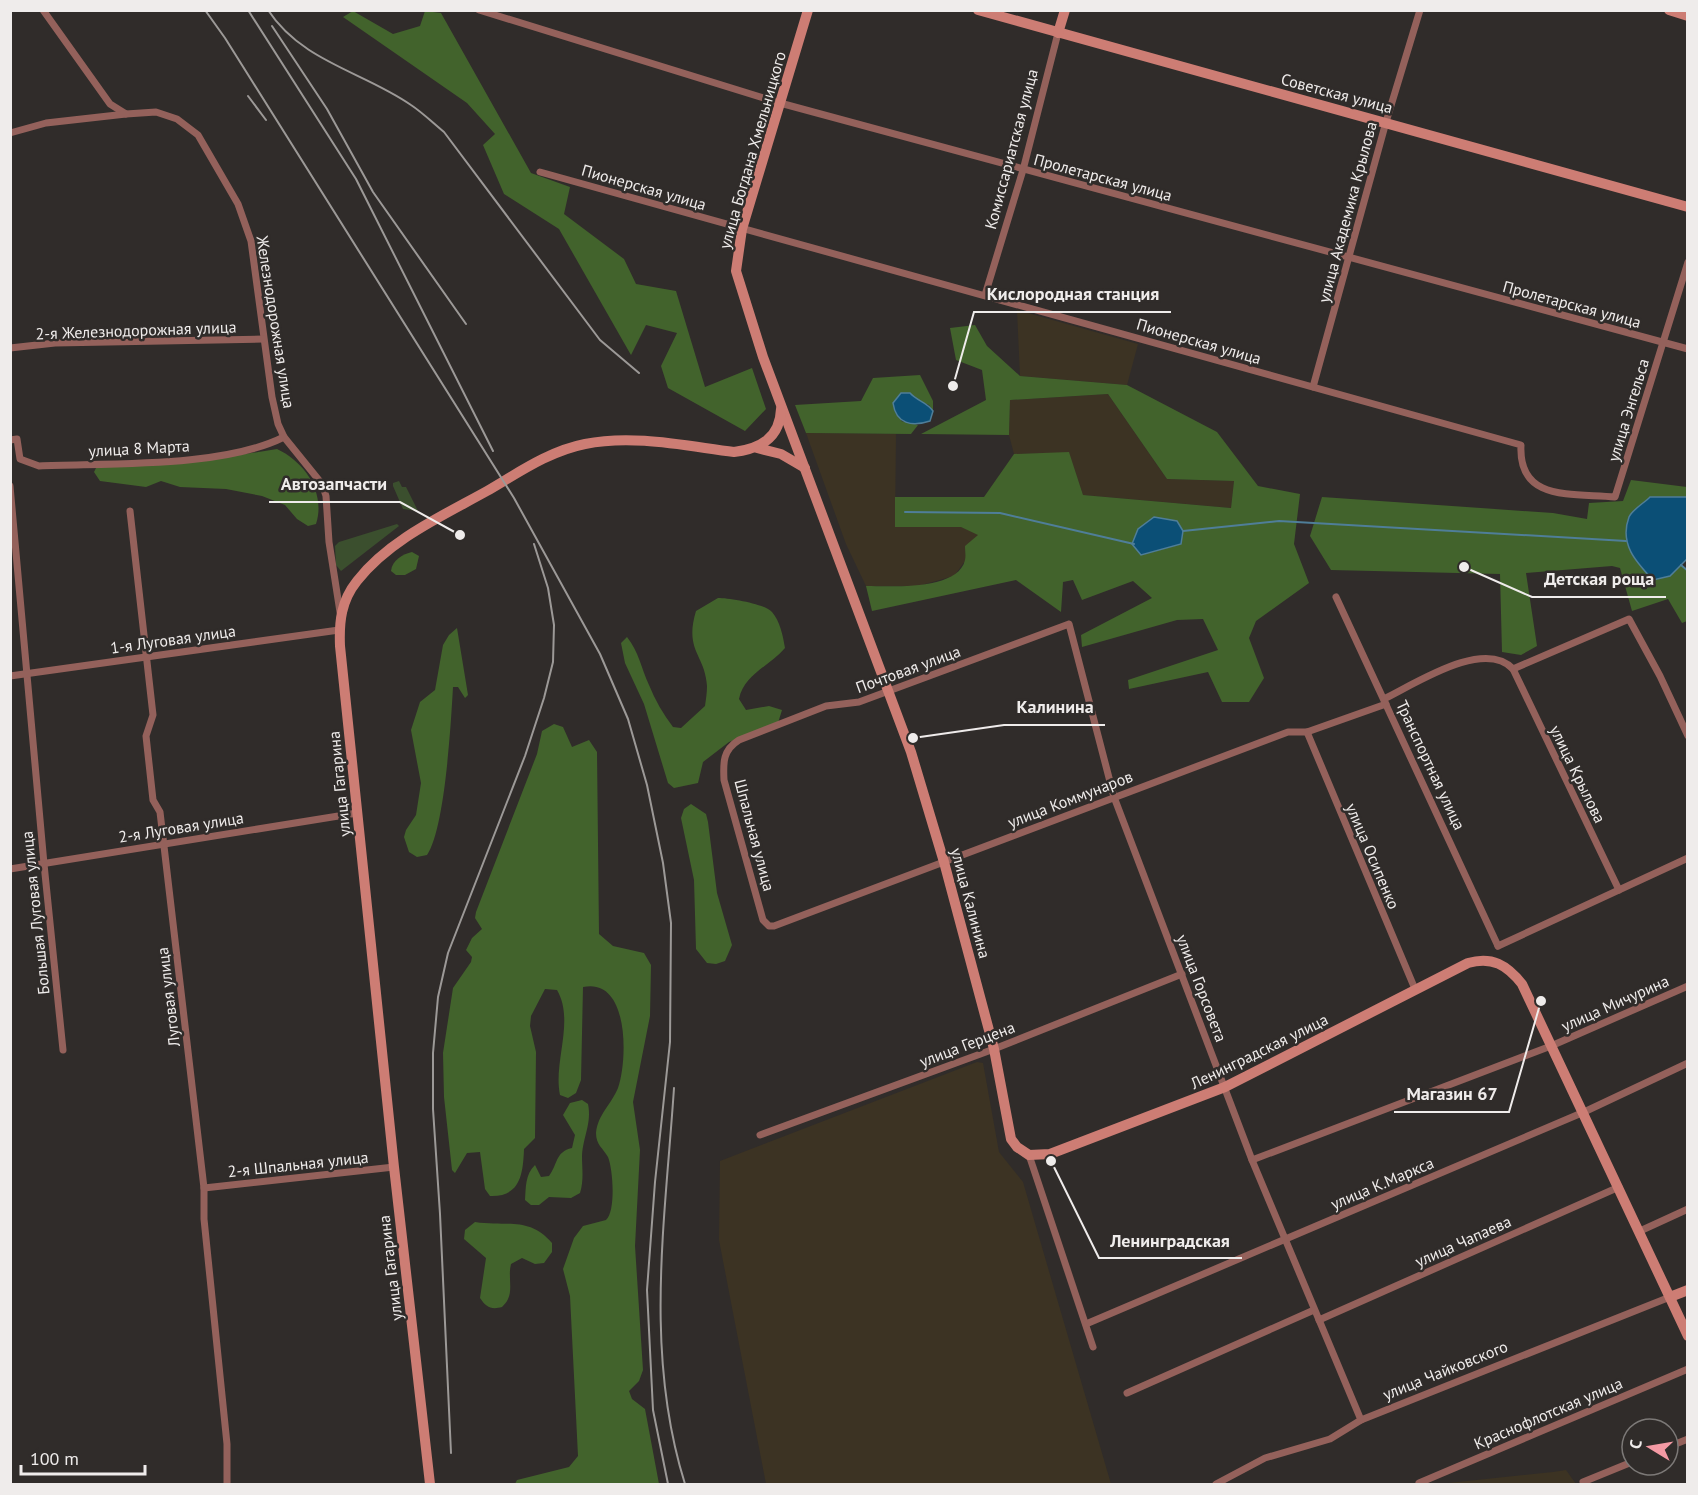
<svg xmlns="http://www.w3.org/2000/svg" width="1698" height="1495" viewBox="0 0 1698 1495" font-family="'PT Sans',sans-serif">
  <rect width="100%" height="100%" fill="#302c2a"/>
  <!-- industrial -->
  <g fill="#3c3323">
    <path d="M1017,310L1138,344L1127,385L1020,376Z"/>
    <path d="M1108,394L1167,479L1234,481L1231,508L1083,495L1069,453L1014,454L1009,435L1010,400Z"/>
    <path d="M806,433L896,434L895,527H962L979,535L965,561L954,576L918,586H866L846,544Z"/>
    <path d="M977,1062L983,1063L999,1152L1023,1182L1111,1484H766L719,1240L720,1161Z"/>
    <path d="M1566,1470L1576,1484H1439L1553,1472Z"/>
  </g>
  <!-- green -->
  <g fill="#3b4f2e">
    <path d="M399,481L402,487H406L418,511L403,509L393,486V483Z"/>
    <path d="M397,524L399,526L341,571L336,565L335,546L339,542Z"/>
  </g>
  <!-- forest -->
  <g fill="#42632c" fill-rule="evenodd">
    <path d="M353,11L393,34L420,26L425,11L441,13L531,173L570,187L564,214L624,259L636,284L676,291L705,387L752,368L766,409L745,431L668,388L661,366L677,333L646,325L631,355L559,229L504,194L483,145L495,134L467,103L343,17Z"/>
    <path d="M975,325L987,346L1020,376L1127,385L1217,432L1258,486L1300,494L1294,544L1309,583L1256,621L1249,638L1264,678L1249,702H1222L1208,672L1129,689L1128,680L1218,650L1203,619L1177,620L1082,647L1081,635L1152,598L1133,581L1082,600L1073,580L1063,582L1061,612L1016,580L872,611L866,586C890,586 958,591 965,560C966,556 965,550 965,546L978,535L961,527H895V497H984L1014,454L1069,452L1083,495L1231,508L1234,481L1167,479L1108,394L1010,400L1009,435L921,434L986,400L982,370L956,360L950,328ZM1183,531L1181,544L1141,555Z"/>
    <path d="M920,375L933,401V411L929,405L916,400L901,421L918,425L911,434L806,433L795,405L861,401L873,378Z"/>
    <path d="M277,449C305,462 326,493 316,524L308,526L297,519L285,505L262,496L226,489L180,487L161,481L146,487L100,481L94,472L99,462H195Z"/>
    <path d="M1631,480L1687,487V497H1650L1630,516L1670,576L1681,565L1687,569V621L1682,623L1668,599L1632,611L1620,568L1612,566L1526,573L1537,646L1521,655L1502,652L1500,574L1331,570L1310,536L1322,497L1553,513L1587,519L1589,503L1623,501Z"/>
    <path d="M412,552L419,556L416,569L405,575H396L391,571C392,560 403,554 412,552Z"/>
    <path d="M718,598C730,598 765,604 772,612C780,621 783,636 785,648C770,666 744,674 739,699L746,710L769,706L782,710L778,723L729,742L703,762L698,783L674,788L668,783L644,704L625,663L621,643L627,637C639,652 641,668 649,685C655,700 663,714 673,727L681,728L705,706C706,699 707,692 707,686C705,654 684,651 696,611Z"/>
    <path d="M457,628L468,695L465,698L458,687H453C451,723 445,829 427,855L417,857L409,852L404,837L406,830L416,815L421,783L411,730L420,702L435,690L443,645L449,635Z"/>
    <path d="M554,724L563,727L572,747L589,740L597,752L599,934L613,946L644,953L651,965L650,1016L633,1102L640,1150L635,1246L643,1370L639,1381L629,1391L632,1399L645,1409L659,1484H515L517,1480L569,1467L578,1456L570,1296L563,1269L574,1238L583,1226L606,1220C616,1211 613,1169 608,1157C603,1148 596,1145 596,1133C598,1114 611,1105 618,1088C628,1059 629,977 583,987L581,1080L576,1093L568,1098L560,1095C553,1062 575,1021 557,990L545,989L531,1016L530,1026L536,1052L535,1138L524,1149C523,1173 521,1197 490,1196L485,1189L480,1152L467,1153L455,1173L452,1170L444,1097L443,1053L453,988L471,962L472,957L466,950L472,938L482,929L475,918L476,912L537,754L542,731Z"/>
    <path d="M691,804L706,814L708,822L717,893L732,945L725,961L716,964L707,963L696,949L694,880L681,818L684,809Z"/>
    <path d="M582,1100L588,1104C592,1123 583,1137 582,1156C582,1169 584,1180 580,1193L571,1198L549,1197L539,1205H531L525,1200C526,1187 525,1175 535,1165L541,1177L549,1176C558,1164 555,1152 572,1148L575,1135L563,1115L570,1103Z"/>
    <path d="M475,1222C507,1227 529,1216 552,1243V1252L544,1263L535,1264L522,1258L511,1264C507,1279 516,1295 502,1307C491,1310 486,1307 480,1298L486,1258L464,1239L465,1230Z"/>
  </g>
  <!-- water -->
  <g fill="#0b4f76" stroke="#4f7e99" stroke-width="1.5">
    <path d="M901,393H910C917,401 927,402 933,411L930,421C912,427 896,424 893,403Z"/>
    <path d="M1650,497H1688L1687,559L1670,576L1653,580C1636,562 1619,544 1629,517C1632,510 1644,503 1650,497Z"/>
    <path d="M1154,517L1177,521L1183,531L1181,544L1141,555L1132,544L1138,529Z"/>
  </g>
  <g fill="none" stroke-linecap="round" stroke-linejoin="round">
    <!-- stream -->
    <g stroke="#4f7e99" stroke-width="2">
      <path d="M905,512L1000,513L1134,544"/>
      <path d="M1183,531L1279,521L1626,541"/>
      <path d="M1681,565L1688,571"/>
    </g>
    <!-- street -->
    <g stroke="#94615b" stroke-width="7">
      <path d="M43,10L110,104L126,114L156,112L177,119L198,135L238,204L251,241L272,397L278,424L284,437L322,484L326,496L329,542L340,612"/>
      <path d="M479,10L780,103L1688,349"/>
      <path d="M10,133L46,123L126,114"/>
      <path d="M540,172L1521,445C1518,502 1572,493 1615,497L1688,262"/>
      <path d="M985,295L1023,170L1058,33"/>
      <path d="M10,348L55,343L263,339"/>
      <path d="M1313,387L1386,122L1420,10"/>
      <path d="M10,440L17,439L20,459L39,466C110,463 222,468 284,437"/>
      <path d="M10,486L44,864L63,1050"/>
      <path d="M130,511L153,715L146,736L153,800L160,812L204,1188V1219L227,1444V1484"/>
      <path d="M1336,597L1498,946"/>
      <path d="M1513,669L1619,890"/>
      <path d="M10,676L339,630"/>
      <path d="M1384,699C1415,684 1484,638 1513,669L1629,619L1660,676L1688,736"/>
      <path d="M1307,732L1415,989"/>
      <path d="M10,869L357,813"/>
      <path d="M1498,946L1688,858"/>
      <path d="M760,1135L994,1049L1182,974"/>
      <path d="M1029,1155L1093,1347"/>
      <path d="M1252,1160L1551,1046L1688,986"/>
      <path d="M204,1188L394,1167"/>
      <path d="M1640,1231L1688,1209"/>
      <path d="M1319,1320L1619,1187"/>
      <path d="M1086,1324L1584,1112L1688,1063"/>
      <path d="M1127,1393L1314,1310"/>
      <path d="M1361,1420L1252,1160L1114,797L1069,624L859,702L826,706L739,740C723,750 723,762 724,780L763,920L769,926H774L1288,732H1307L1386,704"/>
      <path d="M1668,1447L1688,1439"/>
      <path d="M1583,1482L1632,1462"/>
      <path d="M1419,1483L1688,1369"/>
      <path d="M1216,1484L1265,1458L1330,1439L1361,1420L1670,1297"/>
    </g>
    <!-- secondary -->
    <g stroke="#cd7d74" stroke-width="10">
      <path d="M808,10L742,229L736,271L763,357L911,752L944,862L994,1049L1011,1139L1017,1147L1029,1155L1050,1154L1225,1087L1468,963C1492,956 1507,965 1522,984L1688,1336"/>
      <path d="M978,10L1688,207"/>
      <path d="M1669,10L1688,16"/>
      <path d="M1058,33L1065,10"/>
      <path d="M757,448L781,454L805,468"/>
      <path d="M1670,1297L1688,1290"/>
      <path d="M430,1484L394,1167L340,646C339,622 341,601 357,581C389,540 442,516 487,491C518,473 549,451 585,444C633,434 686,446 734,452C760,449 780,438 781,409"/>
    </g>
    <!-- rail -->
    <g stroke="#9c9997" stroke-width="2">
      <path d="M205,10L225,38L514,498L600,654L628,719L647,785L663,863L671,923L670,1042L655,1182L647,1290L653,1410L668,1484"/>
      <path d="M248,10L356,179L493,451"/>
      <path d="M268,10C302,62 364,72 411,105C423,113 433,123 444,132L600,340L639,373"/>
      <path d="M272,26L327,109L373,192L466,324"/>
      <path d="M248,96L266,120"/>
      <path d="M674,1088C665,1222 644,1353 685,1484"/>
      <path d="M451,1453L440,1214L433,1109V1053L438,997L448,953L525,756L544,698L553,662L554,625L548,588L534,544"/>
    </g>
  </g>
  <g text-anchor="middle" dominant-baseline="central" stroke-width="5" stroke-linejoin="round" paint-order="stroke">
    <!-- street labels -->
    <g font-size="16" fill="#efeceb" stroke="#302c2a">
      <text transform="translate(1337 93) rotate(15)">Советская улица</text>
      <text transform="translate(1011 149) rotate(-75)">Комиссариатская улица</text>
      <text transform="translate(752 150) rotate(-74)">улица Богдана Хмельницкого</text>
      <text transform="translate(1103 177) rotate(15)">Пролетарская улица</text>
      <text transform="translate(644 187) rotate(16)">Пионерская улица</text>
      <text transform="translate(1347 212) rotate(-75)">улица Академика Крылова</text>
      <text transform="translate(1572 304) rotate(15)">Пролетарская улица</text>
      <text transform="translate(276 322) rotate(81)">Железнодорожная улица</text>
      <text transform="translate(136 330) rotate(-2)">2-я Железнодорожная улица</text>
      <text transform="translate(1199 341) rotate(16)">Пионерская улица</text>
      <text transform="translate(1628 410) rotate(-73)">улица Энгельса</text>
      <text transform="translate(139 448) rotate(-3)">улица 8 Марта</text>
      <text transform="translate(173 639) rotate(-8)">1-я Луговая улица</text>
      <text transform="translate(908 669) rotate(-20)">Почтовая улица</text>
      <text transform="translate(1431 765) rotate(65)">Транспортная улица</text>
      <text transform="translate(1578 774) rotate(64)">улица Крылова</text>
      <text transform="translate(339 784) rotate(-96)">улица Гагарина</text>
      <text transform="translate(1070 799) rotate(-21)">улица Коммунаров</text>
      <text transform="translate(181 827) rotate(-9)">2-я Луговая улица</text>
      <text transform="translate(755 835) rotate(75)">Шпальная улица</text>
      <text transform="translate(1373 856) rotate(67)">улица Осипенко</text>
      <text transform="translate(971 903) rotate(75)">улица Калинина</text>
      <text transform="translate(35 913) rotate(-96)">Большая Луговая улица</text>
      <text transform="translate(1202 988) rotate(69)">улица Горсовета</text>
      <text transform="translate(168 997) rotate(-97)">Луговая улица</text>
      <text transform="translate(1615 1003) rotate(-24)">улица Мичурина</text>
      <text transform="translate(967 1044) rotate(-21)">улица Герцена</text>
      <text transform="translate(1259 1051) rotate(-26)">Ленинградская улица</text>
      <text transform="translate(298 1164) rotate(-6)">2-я Шпальная улица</text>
      <text transform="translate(1382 1183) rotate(-23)">улица К.Маркса</text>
      <text transform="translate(1463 1241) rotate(-24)">улица Чапаева</text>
      <text transform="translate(390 1268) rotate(-97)">улица Гагарина</text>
      <text transform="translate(1445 1370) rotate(-22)">улица Чайковского</text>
      <text transform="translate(1548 1413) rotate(-23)">Краснофлотская улица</text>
    </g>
  </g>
  <!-- callouts -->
  <path fill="none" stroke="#efeceb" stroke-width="2" d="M953 386L974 312H1171M460 535L400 502H269M1464 567L1532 597H1666M913 738L1004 725H1105M1541 1001L1509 1112H1394M1051 1161L1099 1258H1242"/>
  <g fill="#efeceb" stroke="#302c2a" stroke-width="2">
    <circle cx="953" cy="386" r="6"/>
    <circle cx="460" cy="535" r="6"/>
    <circle cx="1464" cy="567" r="6"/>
    <circle cx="913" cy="738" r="6"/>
    <circle cx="1541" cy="1001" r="6"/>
    <circle cx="1051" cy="1161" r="6"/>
  </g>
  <g font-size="18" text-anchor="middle" font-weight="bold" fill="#efeceb" stroke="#302c2a" stroke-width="5" stroke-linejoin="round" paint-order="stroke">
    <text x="1073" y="300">Кислородная станция</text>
    <text x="334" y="490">Автозапчасти</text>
    <text x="1599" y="585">Детская роща</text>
    <text x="1055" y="713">Калинина</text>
    <text x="1452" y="1100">Магазин 67</text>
    <text x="1170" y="1247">Ленинградская</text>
  </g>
  <!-- border -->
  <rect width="1698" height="1495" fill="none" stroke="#efeceb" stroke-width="24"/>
  <!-- north arrow -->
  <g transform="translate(1650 1447) rotate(281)"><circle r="28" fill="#302c2a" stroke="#7c7977" stroke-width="1.5"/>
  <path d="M0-4.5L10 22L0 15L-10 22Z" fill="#f49aa4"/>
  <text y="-9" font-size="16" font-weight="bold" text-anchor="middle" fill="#efeceb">С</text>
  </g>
  <!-- scale -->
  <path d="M21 1465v9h124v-9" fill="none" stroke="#efeceb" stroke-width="3"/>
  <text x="30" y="1465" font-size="18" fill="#efeceb" stroke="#302c2a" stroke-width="4.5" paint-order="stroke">100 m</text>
</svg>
